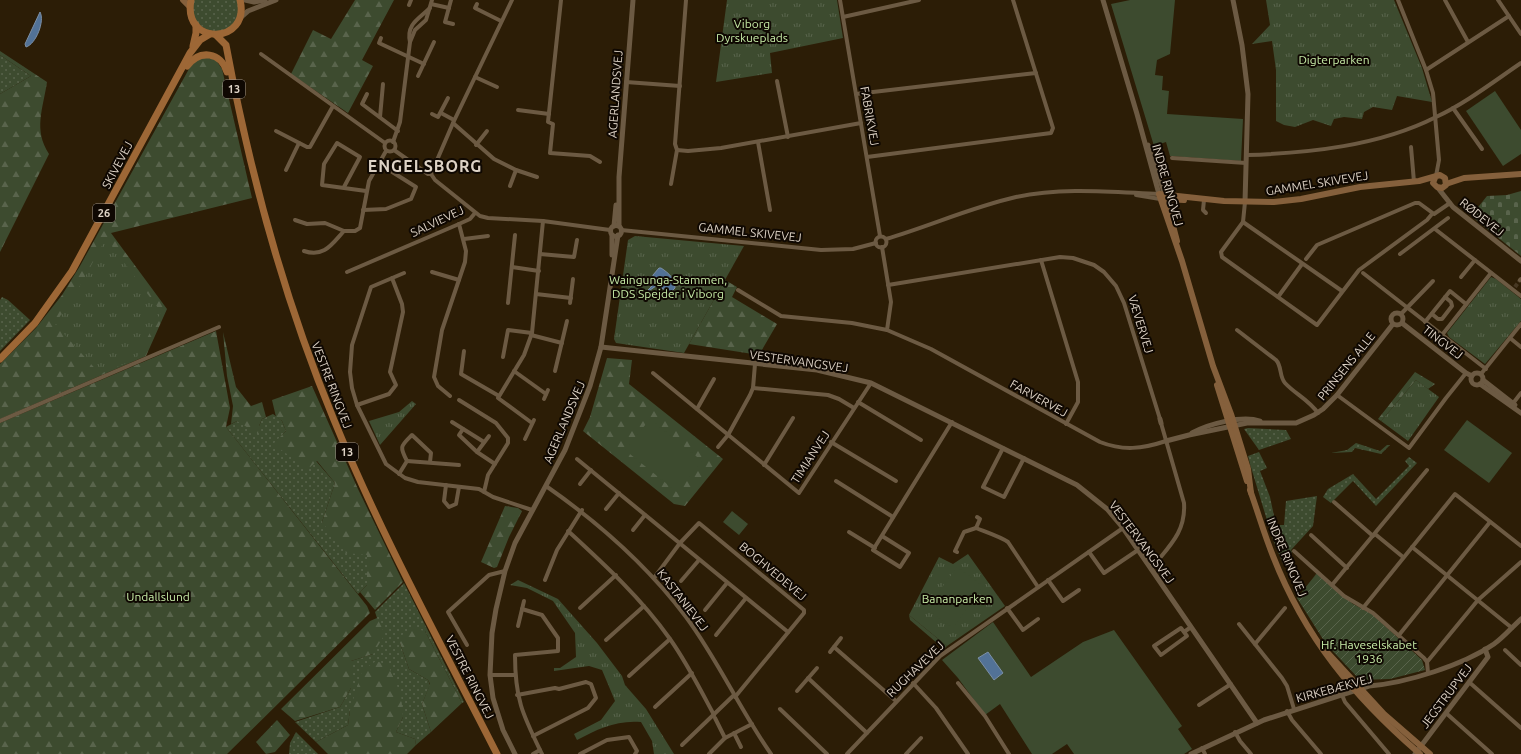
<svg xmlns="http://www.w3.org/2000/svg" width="1521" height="754" viewBox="0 0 1521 754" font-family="Ubuntu,sans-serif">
  <defs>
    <pattern id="grass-dots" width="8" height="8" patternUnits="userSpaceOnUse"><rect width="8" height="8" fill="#3d4b2f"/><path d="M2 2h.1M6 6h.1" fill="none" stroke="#59644c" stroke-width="1.8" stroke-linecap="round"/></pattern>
    <pattern id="forest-firs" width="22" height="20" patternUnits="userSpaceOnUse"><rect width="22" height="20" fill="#3d4b2f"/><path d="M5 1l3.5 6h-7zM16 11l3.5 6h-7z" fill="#59644c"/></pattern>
    <pattern id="cemetery-stones" width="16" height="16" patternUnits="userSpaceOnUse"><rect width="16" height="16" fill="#3d4b2f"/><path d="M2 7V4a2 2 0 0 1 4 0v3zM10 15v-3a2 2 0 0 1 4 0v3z" fill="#59644c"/></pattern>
    <pattern id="park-tufts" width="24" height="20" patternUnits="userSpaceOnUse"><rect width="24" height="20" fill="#3d4b2f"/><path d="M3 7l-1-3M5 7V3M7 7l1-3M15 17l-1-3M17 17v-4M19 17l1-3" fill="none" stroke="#59644c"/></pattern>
    <pattern id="garden-furrows" width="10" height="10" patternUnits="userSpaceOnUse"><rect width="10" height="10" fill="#3d4b2f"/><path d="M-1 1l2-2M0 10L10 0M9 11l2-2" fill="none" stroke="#59644c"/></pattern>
  </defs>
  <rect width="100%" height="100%" fill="#2c1d06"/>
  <!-- grass -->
  <g fill="url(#grass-dots)">
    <path d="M192,0H239V17L229,29L210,33L193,19Z"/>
    <path d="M0,55L31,76L0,94Z"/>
    <path d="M2,297L8,300L30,320L0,351V300Z"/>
    <path d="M273,414L282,421L286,431L274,444L316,461L335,483L322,522L367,555V585L358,594L226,427L237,421L259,426L262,419Z"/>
    <path d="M1248,428L1286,430L1291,439L1259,450L1244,429Z"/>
    <path d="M1356,443L1380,451L1387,445H1390L1381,454L1355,448L1352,452L1331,453L1347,450Z"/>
    <path d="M1259,452L1267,468L1260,471L1270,497L1276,525H1284L1286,501L1317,496L1313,526L1291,550L1292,552L1283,564L1273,540L1250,464L1248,456Z"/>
    <path d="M1409,457L1417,463L1376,506L1353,481L1331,503L1323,497L1328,489L1353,474L1376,499L1409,466L1405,461Z"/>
    <path d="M404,583L464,702L462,703L425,631L400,643L409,669L428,680L430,685L422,704L431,732L416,745L415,739L396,732L403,717L350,710L348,725L316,742L295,722L340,707L351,688V661L373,654L377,618L375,612Z"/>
    <path d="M296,732L318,754H289L290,743Z"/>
  </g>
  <!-- forest -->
  <g fill="url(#forest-firs)">
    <path d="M355,0H394L362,60L373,66L348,113L291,74L313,30L331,39Z"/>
    <path d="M0,51L47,82C43,109 33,130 49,154L0,252V94L31,76L0,55Z"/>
    <path d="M205,57L216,60L222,69L252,198L111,233L167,309L146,356L0,419V364L36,328L62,295L80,266L190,67L196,61Z"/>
    <path d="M725,280L737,287L732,297L777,324L759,355L689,344Z"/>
    <path d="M216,331L230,408L226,427L367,606L370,613L227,754H0V423Z"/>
    <path d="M223,332L236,387L251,406L262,402L266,417L262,419L259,426L258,434L237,421L231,424L233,406L227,376Z"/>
    <path d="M607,358L632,360L629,384L723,459L685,506L674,504L583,431L590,417Z"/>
    <path d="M1415,372L1435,384L1428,389L1416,380L1381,421L1378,419Z"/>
    <path d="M312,386L358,489L403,582L375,610L360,592L367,585V555L346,553L322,522L335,483L317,461L308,469L273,444L286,431L282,421L276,417L272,400Z"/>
    <path d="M505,506L518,508L522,511L509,537L497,567L494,568L481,562Z"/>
    <path d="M909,615L947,646L944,649L910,620Z"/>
    <path d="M377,618L385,634L373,654L351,661V688L340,707L295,721L281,709L370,621Z"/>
    <path d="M411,628L425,631L462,703L431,732L422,704L430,684L428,680L409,669L400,643L401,636Z"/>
    <path d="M376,661L388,665L401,695L403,717L396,732L415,739L416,745L407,754H328L316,742L348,725L350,710L362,671Z"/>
    <path d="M277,720L290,735L275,752L266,754L256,742Z"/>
  </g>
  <!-- cemetery -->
  <path fill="url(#cemetery-stones)" d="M1521,191V256L1471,216L1487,196L1507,195Z"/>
  <!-- park -->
  <g fill="url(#park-tufts)">
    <path d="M727,0H837L843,38L770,53L772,73L716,82Z"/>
    <path d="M1266,0H1394L1422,68L1432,102L1397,96L1392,110L1373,107L1364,112L1362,119L1344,117L1334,119L1331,126L1313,120L1295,127L1284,125L1276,121V70L1272,41L1252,44L1270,25Z"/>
    <path d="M635,236L744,246L684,353L616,343L614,339L628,240Z"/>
    <path d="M106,238L161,312L136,359L100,374L55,324L81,284Z"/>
    <path d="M1491,277L1496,279L1521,299V321L1485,364L1449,337L1447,333Z"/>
    <path d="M1416,380L1439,397L1408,441L1381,421Z"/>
    <path d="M412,401L416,404L380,445L369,421L399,412Z"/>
    <path d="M968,554L1005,606L947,646L909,615L939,557L953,564Z"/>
    <path d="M518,580L558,599L597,643L622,676L625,685L646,709L674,754H654L652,741L641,722C616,720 598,729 577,740L574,734L601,720L615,701L602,670L589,666L554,671V668H560L576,657L575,633L553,601L527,588L510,585Z"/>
  </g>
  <!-- garden -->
  <path fill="url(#garden-furrows)" d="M1317,573L1353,604L1372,614L1422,660L1425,670L1390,679L1360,680L1326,644L1297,598Z"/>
  <!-- pitch -->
  <g fill="#3d4b2f">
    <path d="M1130,0H1175L1170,54L1157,60L1155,75L1163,76L1162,90L1169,91L1167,114L1243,119L1241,161L1170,156L1166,142L1154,146L1111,4Z"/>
    <path d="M1495,91L1521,130V154L1503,166L1466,111Z"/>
    <path d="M650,419L702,461L677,492L625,450Z"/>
    <path d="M1467,420L1512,453L1489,483L1444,450Z"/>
    <path d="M732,511L748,524L739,535L723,522Z"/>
    <path d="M957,567L983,586L953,628L926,609Z"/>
    <path d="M993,622L1031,677L1083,642L1114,630L1182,726L1178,729L1192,749L1184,754H1074L1067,744L1052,754H1032L1000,704L985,715L958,678L942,660Z"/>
  </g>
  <!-- water -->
  <g fill="#527297" stroke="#7c8fa5">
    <path d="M40,12C45,21 36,44 26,47L25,44Z"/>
    <path d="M659,268H661C669,273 675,279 675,288L671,292L656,286L644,294L652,286L653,275Z"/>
    <path d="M988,652L1003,673L994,680L978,658Z"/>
  </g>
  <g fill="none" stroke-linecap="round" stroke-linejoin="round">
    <!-- minor-tunnel -->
    <path stroke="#473823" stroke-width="4" stroke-dasharray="4 2" stroke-linecap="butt" d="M1515,287L1520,280"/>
    <!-- minor -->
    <g stroke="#6c5a43" stroke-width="4">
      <path d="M451,0L445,22L453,24"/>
      <path d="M561,0L548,122L553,124L550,153L590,156L600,162"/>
      <path d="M840,0L880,236"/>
      <path d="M1398,0L1426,70L1433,93L1439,160L1436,176"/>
      <path d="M1445,0L1468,42"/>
      <path d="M1498,0L1521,34"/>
      <path d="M431,4L449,8"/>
      <path d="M477,4L475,8L501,21"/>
      <path d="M409,5L411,0"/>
      <path d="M843,17L919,0"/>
      <path d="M381,38L379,43L424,64"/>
      <path d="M410,42C406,24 419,19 430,8"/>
      <path d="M261,54L385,143"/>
      <path d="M1426,70L1509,16"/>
      <path d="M418,76L434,42"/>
      <path d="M475,77L497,87"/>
      <path d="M777,81L788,137"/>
      <path d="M626,82L680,86"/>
      <path d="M367,94L362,104L398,131"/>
      <path d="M856,94L1036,73"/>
      <path d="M1453,108L1482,149"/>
      <path d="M518,110L549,114"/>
      <path d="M441,113L454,120"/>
      <path d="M432,114L438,117L448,98"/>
      <path d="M380,117L383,84"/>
      <path d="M453,123L494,159L516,170L537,177"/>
      <path d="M276,131L307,147H310L333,106"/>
      <circle cx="390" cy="146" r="5.5"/>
      <path d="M393,142L400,122L410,42L415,30L426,20L432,0"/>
      <path d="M758,142L770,210"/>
      <path d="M476,145L487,131"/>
      <path d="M1411,147L1414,182"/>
      <path d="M394,150L428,174H431L435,180L480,216L488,218L543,221L610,230"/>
      <path d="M677,150L688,151L721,148L861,123"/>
      <path d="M1247,155C1309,153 1379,146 1436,117C1466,103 1493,82 1521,63"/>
      <path d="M867,157L1051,133L1053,128L1013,0"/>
      <path d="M1172,158L1246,163"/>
      <path d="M286,170L299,143"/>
      <path d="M431,174L453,123L512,0"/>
      <path d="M671,184L677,150L675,144L686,0"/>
      <path d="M510,186L516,170"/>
      <path d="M344,187L360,157L337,143L324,164L322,185L366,191"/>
      <path d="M1136,195L1160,199"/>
      <path d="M1204,200L1203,210L1206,213"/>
      <path d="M1245,202L1243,222L1221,252L1222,257L1317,325L1359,270L1427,220L1432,214"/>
      <path d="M363,210L386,209L411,199L416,187L378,163"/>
      <path d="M295,220L307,224L325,223L344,231H355L360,228L369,181L386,151"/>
      <path d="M1243,222L1342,291"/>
      <path d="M1435,229L1521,296"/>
      <path d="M621,230L821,250L853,249L876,243"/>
      <circle cx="881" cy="242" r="5.5"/>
      <path d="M464,239L488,236"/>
      <path d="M886,239C930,226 972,207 1016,197C1063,187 1111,192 1159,194"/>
      <path d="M882,247L891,302L887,330L931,349L1100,442C1123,451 1142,449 1166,441"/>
      <path d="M304,251C324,258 332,244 344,231"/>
      <path d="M540,254L574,257L577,240"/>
      <path d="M1400,254L1448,218"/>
      <path d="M1306,259L1317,245L1415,203H1419L1434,214L1450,203"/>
      <path d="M1041,260L1078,382V402L1066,424"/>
      <path d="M512,267L539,271"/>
      <path d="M347,272L459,224L470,219L475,213"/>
      <path d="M432,272L459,280"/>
      <path d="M404,273L371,287L352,345L350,372L352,388L357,405L386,464L405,478L418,482L479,489L493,497L532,510"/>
      <path d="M1363,273L1486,369"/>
      <path d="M1461,277L1475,260"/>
      <path d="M1520,280L1521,279"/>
      <path d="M888,285L1060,257L1073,258L1094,265L1104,272L1116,286L1124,303L1160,419"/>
      <path d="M738,290L781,316L852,323L887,330"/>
      <path d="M536,294L571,298"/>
      <path d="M1278,297L1302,264"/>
      <path d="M508,303L515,235"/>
      <path d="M570,303L573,279"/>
      <path d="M1401,314L1433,281"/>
      <path d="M1432,314L1438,319H1442L1452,306L1451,302L1445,297"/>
      <path d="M1425,322L1450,291L1466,304"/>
      <path d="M1237,330L1276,360C1282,366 1279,376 1285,383C1295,394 1308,399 1318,413"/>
      <path d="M531,335L562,343"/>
      <path d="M1442,335L1491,273"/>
      <path d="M1510,338L1521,347"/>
      <path d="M464,351L461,374L499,396"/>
      <path d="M503,357L508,330L532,333"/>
      <path d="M514,371L546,394"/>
      <path d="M555,371L567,321"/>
      <path d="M653,373L799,493L871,383"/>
      <path d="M1481,374L1521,324"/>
      <path d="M753,388L828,395L839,399L854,408"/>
      <path d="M1337,395L1409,448L1446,398L1466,373"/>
      <path d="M450,396L438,386L434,377L442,330L465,262L466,251L459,224"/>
      <path d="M544,399L548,390"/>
      <path d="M459,400L496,423L508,438V443L488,475L484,492"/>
      <path d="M858,402L921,440"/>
      <path d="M357,405L389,394L396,385L390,372L403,312L402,304L392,278"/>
      <path d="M1511,406L1521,393"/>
      <path d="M697,409L714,379"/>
      <path d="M0,421L219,327"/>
      <path d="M452,422L484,442"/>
      <path d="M532,423L498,398L524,355L532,333L543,221"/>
      <path d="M463,429L459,435L477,452L495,464"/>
      <path d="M525,439L534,420"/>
      <path d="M831,442L896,481"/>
      <path d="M718,447L728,435L750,395L753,388L755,364"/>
      <path d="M1003,448L983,487L1004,497L1024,458"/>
      <path d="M477,452L489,436"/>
      <path d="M577,459L788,632"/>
      <path d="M407,461L459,465"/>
      <path d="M764,465L793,418"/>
      <path d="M399,474L407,461C399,446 401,446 412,435L431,453L430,462"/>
      <path d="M836,481L893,517"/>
      <path d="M580,484L591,470"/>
      <path d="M446,485L444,501L449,507L456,504L459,487"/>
      <path d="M546,486C599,523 647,565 686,617C718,660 740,710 771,754"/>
      <path d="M1334,502L1373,536"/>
      <path d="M606,509L619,493"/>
      <path d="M976,528L980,519L977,517"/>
      <path d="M633,530L645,515"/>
      <path d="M568,531C605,565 641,598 670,639C687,663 700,689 714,715"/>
      <path d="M849,532L875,548"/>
      <path d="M1375,534L1403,557"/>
      <path d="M1311,535L1347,568"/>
      <path d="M882,536L909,553L900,567L873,550L952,422"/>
      <path d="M1412,547L1512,628"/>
      <path d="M1294,551L1344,596L1373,613L1424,658L1427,662L1428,673"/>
      <path d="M957,552L955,551L964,532L976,528C986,532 1001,537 1008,542L1038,587"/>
      <path d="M1089,552L1104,573L1138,550"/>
      <path d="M1151,569C1168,547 1186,533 1184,503L1161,423"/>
      <path d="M654,578L680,543L699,523L804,610V613L735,697"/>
      <path d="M545,580L557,550L582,510"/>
      <path d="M1048,580L1063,601L1079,590"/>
      <path d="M681,581L699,560"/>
      <path d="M1332,585L1427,470"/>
      <path d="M580,608L616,575"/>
      <path d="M1007,608L1023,630L1038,619"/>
      <path d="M1363,608L1455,494L1521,546"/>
      <path d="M522,609L542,615L558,638V651L515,655C515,700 523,715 542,754"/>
      <path d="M705,610L727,583"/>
      <path d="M1239,624L1282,678L1287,686L1294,709"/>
      <path d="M518,626L524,601"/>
      <path d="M1184,632L1181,628L1154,646L1161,655L1187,636L1184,632L1191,627"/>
      <path d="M716,635L746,598"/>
      <path d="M1399,635L1490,522"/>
      <path d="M606,640L644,606"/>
      <path d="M1255,644L1285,608"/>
      <path d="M467,645L448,612L489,575L505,571"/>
      <path d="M834,647L896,701"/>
      <path d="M1505,650L1521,665"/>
      <path d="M830,652L841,638"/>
      <path d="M1427,662L1478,600L1521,562"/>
      <path d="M490,675H515"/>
      <path d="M629,676L670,639"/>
      <path d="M808,678L867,733"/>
      <path d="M1469,682L1521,728"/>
      <path d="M913,683L936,708L968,754"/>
      <path d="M958,683L985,716L1009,754"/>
      <path d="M797,691L817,668"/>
      <path d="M517,695L555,688L559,689L586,682L591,684L596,698L588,708L533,736"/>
      <path d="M1342,695L1345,702L1389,754"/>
      <path d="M1199,705L1231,684"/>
      <path d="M655,707L692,673"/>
      <path d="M780,709L827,754"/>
      <path d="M1287,711L1292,720L1321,754"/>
      <path d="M1446,713L1492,754"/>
      <path d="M715,718L725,738"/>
      <path d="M1235,732L1240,741L1251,754"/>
      <path d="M734,733L741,747"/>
      <path d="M682,745L734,695"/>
      <path d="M1202,748L1205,754"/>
      <path d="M533,754L540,750"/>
      <path d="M580,754L607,740L629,737L637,751L635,754"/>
      <path d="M709,754L725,738L752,724"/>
      <path d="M847,754L940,656L1123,528"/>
      <path d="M906,754L921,738"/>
    </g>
    <!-- tertiary -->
    <g stroke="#6c5a43" stroke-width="5">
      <path d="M245,0L254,2L265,0"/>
      <path d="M1103,0L1137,114L1159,194"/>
      <path d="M1233,0L1242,45L1248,94L1245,202"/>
      <path d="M240,18L248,11L276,0"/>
      <path d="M1148,145L1166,198"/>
      <path d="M1438,188L1453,207L1521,261"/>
      <circle cx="616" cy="231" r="5.5"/>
      <path d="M614,226L616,205"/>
      <path d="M619,226V177L633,0"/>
      <path d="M612,255V235"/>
      <circle cx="1397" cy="319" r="6"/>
      <path d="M1402,323L1466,373L1472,376"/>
      <path d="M601,347L817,370L871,383L1077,485L1107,509L1123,528L1257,723"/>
      <circle cx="1477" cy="379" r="6"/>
      <path d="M1483,380L1515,405"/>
      <path d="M1480,384L1521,413"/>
      <path d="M1160,419L1161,423"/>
      <path d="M1192,433C1208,424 1242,415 1260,421"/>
      <path d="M1166,441L1189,435L1247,423H1296L1314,415L1323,409L1337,395L1393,324"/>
      <path d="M515,754L503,730L493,698L490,675L492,633L496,609L505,571L515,543L565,450L590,386L601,347L618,235"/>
      <path d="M1191,754L1264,720L1369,686C1407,683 1463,665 1494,644C1504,637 1512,627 1521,619"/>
      <path d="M1415,754L1488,657L1485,649"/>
    </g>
    <!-- secondary -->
    <g stroke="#85603c" stroke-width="6">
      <path d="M183,0L190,7"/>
      <path d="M1446,184L1464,178L1521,174"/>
      <path d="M1177,241L1166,199L1184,200"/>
      <path d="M1217,385L1247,481"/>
      <path d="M1250,490C1258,512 1264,534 1273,556C1305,638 1354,697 1420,754"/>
      <path d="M1251,493L1248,469L1231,414L1213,366L1182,261L1159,194L1224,201L1274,202L1301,199L1360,187L1419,181L1440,175L1445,178L1446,185L1442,188L1437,187L1433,183L1435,178"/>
      <path d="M1326,651L1384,714L1430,754"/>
    </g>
    <!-- primary -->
    <g stroke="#9d6736" stroke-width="7">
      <path d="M191,0C182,47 251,44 240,0"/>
      <path d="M216,35L226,45C250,174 284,299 334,420C381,535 441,644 497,754"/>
      <path d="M193,46L196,33V25"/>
      <path d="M187,66C200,49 221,52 227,72"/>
      <path d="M0,359L35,323L72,271L190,53L200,40L210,34"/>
    </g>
  </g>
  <g text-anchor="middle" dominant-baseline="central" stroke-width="4" stroke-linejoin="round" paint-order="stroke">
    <!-- shield labels -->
    <g fill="#0f0802" stroke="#9f958a" stroke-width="1">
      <rect x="223" y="80" width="22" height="18" rx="3"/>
      <rect x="93" y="204" width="22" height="18" rx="3"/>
      <rect x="336" y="443" width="22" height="18" rx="3"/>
    </g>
    <g font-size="11" font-weight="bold" fill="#ddd2c5">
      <text x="234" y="89">13</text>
      <text x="104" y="213">26</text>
      <text x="347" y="452">13</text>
    </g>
    <!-- park labels -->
    <g font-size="12" fill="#c7eca7" stroke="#0f0802">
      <text x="752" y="23">Viborg<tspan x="752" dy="14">Dyrskueplads</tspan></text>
      <text x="1334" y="59">Digterparken</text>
      <text x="668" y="279">Waingunga-Stammen,<tspan x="668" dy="14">DDS Spejder i Viborg</tspan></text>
      <text x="158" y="596">Undallslund</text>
      <text x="957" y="598">Bananparken</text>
      <text x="1369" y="644">Hf. Haveselskabet<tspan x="1369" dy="14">1936</tspan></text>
    </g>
    <!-- street labels -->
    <g font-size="12" fill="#ddd2c5" stroke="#0f0802">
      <text transform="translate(615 94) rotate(-86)">AGERLANDSVEJ</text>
      <text transform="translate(870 116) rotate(80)">FABRIKVEJ</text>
      <text transform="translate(117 165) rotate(-62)">SKIVEVEJ</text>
      <text transform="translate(1317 183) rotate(-9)">GAMMEL SKIVEVEJ</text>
      <text transform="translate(1168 185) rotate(74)">INDRE RINGVEJ</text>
      <text transform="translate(1482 217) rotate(39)">RØDEVEJ</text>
      <text transform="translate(437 221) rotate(-25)">SALVIEVEJ</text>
      <text transform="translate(750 232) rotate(6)">GAMMEL SKIVEVEJ</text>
      <text transform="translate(1141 324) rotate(73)">VÆVERVEJ</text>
      <text transform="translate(1443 342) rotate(38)">TINGVEJ</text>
      <text transform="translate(799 361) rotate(8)">VESTERVANGSVEJ</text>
      <text transform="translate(1346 366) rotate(-51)">PRINSENS ALLE</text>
      <text transform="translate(332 385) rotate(69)">VESTRE RINGVEJ</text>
      <text transform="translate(1039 398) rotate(29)">FARVERVEJ</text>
      <text transform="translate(564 422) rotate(-67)">AGERLANDSVEJ</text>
      <text transform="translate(810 457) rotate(-57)">TIMIANVEJ</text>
      <text transform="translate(1142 542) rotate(53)">VESTERVANGSVEJ</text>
      <text transform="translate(1287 557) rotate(67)">INDRE RINGVEJ</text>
      <text transform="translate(773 571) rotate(40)">BOGHVEDEVEJ</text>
      <text transform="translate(683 600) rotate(52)">KASTANIEVEJ</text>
      <text transform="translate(915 669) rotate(-44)">RUGHAVEVEJ</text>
      <text transform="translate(470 677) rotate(63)">VESTRE RINGVEJ</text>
      <text transform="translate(1334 688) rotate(-15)">KIRKEBÆKVEJ</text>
      <text transform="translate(1446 696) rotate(-53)">JEGSTRUPVEJ</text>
    </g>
    <!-- district labels -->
    <g font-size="16" font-weight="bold" letter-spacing="1" fill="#ddd2c5" stroke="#0f0802">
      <text x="425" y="166">ENGELSBORG</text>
    </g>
  </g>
</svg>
